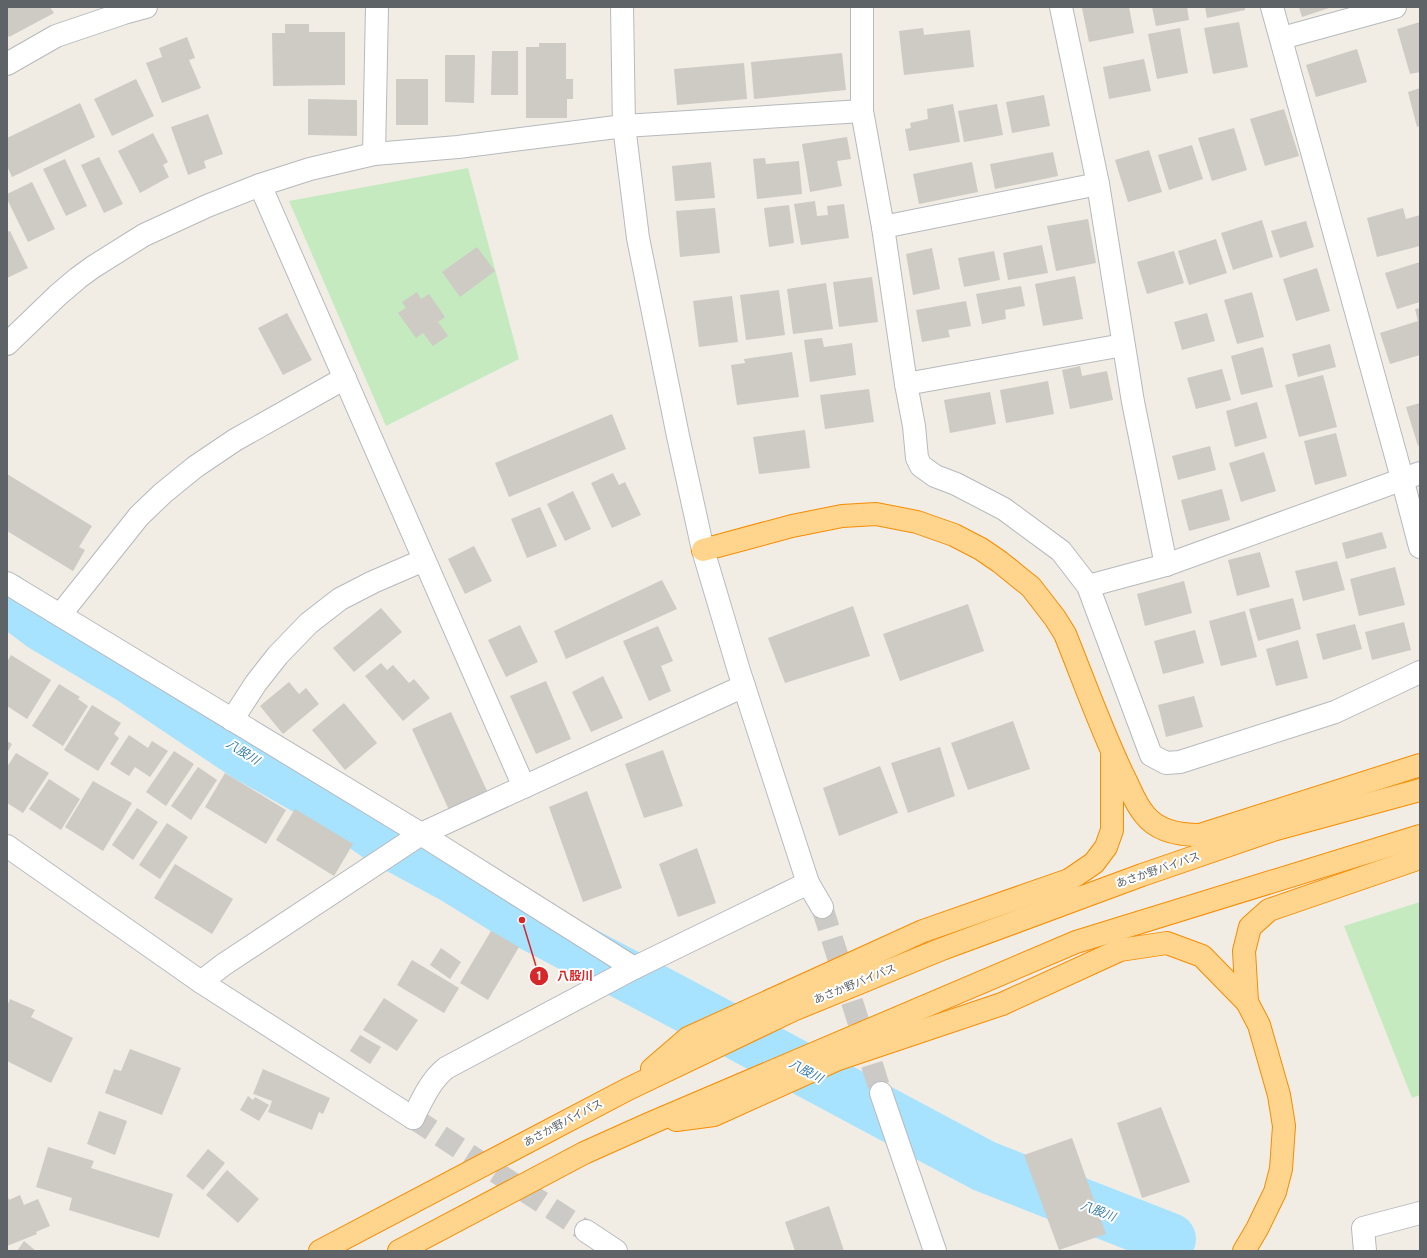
<svg xmlns="http://www.w3.org/2000/svg" width="1427" height="1258" viewBox="0 0 1427 1258" font-family="'Roboto Condensed','Noto Sans JP',sans-serif">
  <rect width="100%" height="100%" fill="#f1ede5"/>
  <!-- green -->
  <g fill="#c5eac0">
    <path d="M468,168L519,359L386,426L289,201Z"/>
    <path d="M1420,902V1095L1412,1098L1344,926Z"/>
  </g>
  <g fill="none" stroke-linecap="round" stroke-linejoin="round">
    <!-- river -->
    <path stroke="#a7e3ff" stroke-width="52" d="M7,599L43,626L129,677L244,754L329,802L382,839L451,876L522,920L672,999L984,1166L1170,1239"/>
  </g>
  <!-- building -->
  <g fill="#cecac4">
    <path d="M7,7H50L54,13L9,37L7,34Z"/>
    <path d="M1090,7H1129L1134,33L1089,42L1082,8Z"/>
    <path d="M1152,7H1187L1189,20L1156,26Z"/>
    <path d="M1205,7H1245V10L1207,18Z"/>
    <path d="M1299,7H1332L1302,17Z"/>
    <path d="M1239,22L1248,67L1213,74L1204,28Z"/>
    <path d="M1420,22V72L1410,74L1397,29Z"/>
    <path d="M285,24H309V32H345V85L273,86L272,33H285Z"/>
    <path d="M923,28L924,35L970,30L974,67L904,75L899,31Z"/>
    <path d="M1180,28L1188,73L1157,79L1148,34Z"/>
    <path d="M187,37L195,58L189,60L201,88L162,103L146,63L162,57L159,48Z"/>
    <path d="M539,43H566V79H573V99H567V118H526V47H539Z"/>
    <path d="M1357,49L1367,82L1316,97L1306,65Z"/>
    <path d="M492,51H518V95H491Z"/>
    <path d="M842,53L846,90L754,99L751,62Z"/>
    <path d="M445,55H475L474,103L445,102Z"/>
    <path d="M1144,59L1151,91L1109,99L1103,67Z"/>
    <path d="M744,63L747,99L677,105L674,69Z"/>
    <path d="M136,79L154,116L112,136L94,99Z"/>
    <rect x="396" y="79" width="32" height="46"/>
    <path d="M1420,88V126L1417,127L1408,92Z"/>
    <path d="M1044,95L1050,126L1012,133L1006,102Z"/>
    <path d="M308,99L357,100V136L308,135Z"/>
    <path d="M80,103L95,137L12,177L7,166V138Z"/>
    <path d="M953,104L960,142L909,151L905,129L911,128L910,123L928,119L927,109Z"/>
    <path d="M997,104L1003,135L964,142L958,111Z"/>
    <path d="M1284,109L1299,156L1265,166L1250,119Z"/>
    <path d="M208,114L223,154L204,161L206,168L188,175L171,127Z"/>
    <path d="M1234,128L1247,170L1212,181L1198,138Z"/>
    <path d="M153,133L168,162L163,165L169,177L140,193L118,151Z"/>
    <path d="M847,137L851,159L837,161L842,186L810,192L802,144Z"/>
    <path d="M1192,145L1203,179L1169,190L1158,155Z"/>
    <path d="M1149,150L1162,192L1128,202L1115,160Z"/>
    <path d="M1053,152L1058,176L995,189L990,164Z"/>
    <path d="M99,157L123,204L104,213L81,165Z"/>
    <path d="M765,158L766,164L799,161L802,194L757,199L753,159Z"/>
    <path d="M65,159L87,206L66,216L43,169Z"/>
    <path d="M711,162L715,198L675,201L672,166Z"/>
    <path d="M972,162L978,192L919,204L913,174Z"/>
    <path d="M32,182L55,229L28,242L7,199V194Z"/>
    <path d="M815,201L817,216L828,215L827,206L844,204L849,238L801,245L794,204Z"/>
    <path d="M789,205L794,243L769,247L764,208Z"/>
    <path d="M715,208L720,253L680,257L676,211Z"/>
    <path d="M1403,208L1406,219L1420,215V246L1377,257L1367,218Z"/>
    <path d="M1088,219L1096,263L1056,271L1047,226Z"/>
    <path d="M1262,220L1273,257L1233,270L1221,233Z"/>
    <path d="M1306,221L1314,247L1280,258L1271,231Z"/>
    <path d="M10,231L28,268L7,278V232Z"/>
    <path d="M1216,239L1227,273L1189,285L1178,251Z"/>
    <path d="M1042,245L1048,273L1008,280L1003,253Z"/>
    <path d="M477,247L495,271L460,297L442,272Z"/>
    <path d="M932,248L940,289L913,295L906,254Z"/>
    <path d="M994,251L1000,280L964,287L958,258Z"/>
    <path d="M1174,251L1184,283L1147,294L1137,262Z"/>
    <path d="M1420,262V302L1397,309L1385,273Z"/>
    <path d="M1317,268L1330,311L1296,321L1283,279Z"/>
    <path d="M1075,276L1083,319L1043,326L1035,284Z"/>
    <path d="M872,277L878,322L839,327L833,282Z"/>
    <path d="M826,283L833,329L793,334L787,289Z"/>
    <path d="M1021,286L1025,306L1005,310L1006,319L982,324L976,294Z"/>
    <path d="M779,290L785,335L746,340L740,295Z"/>
    <path d="M417,292L421,299L429,294L445,317L438,322L448,336L433,346L423,333L416,338L398,313L406,308L402,302Z"/>
    <path d="M1252,292L1264,337L1237,344L1224,300Z"/>
    <path d="M732,296L738,342L699,347L693,301Z"/>
    <path d="M966,301L971,326L948,330L950,337L922,342L916,310Z"/>
    <path d="M1420,308V355L1390,364L1380,333L1418,321L1415,309Z"/>
    <path d="M287,313L312,360L283,375L258,328Z"/>
    <path d="M1207,313L1215,341L1182,350L1174,322Z"/>
    <path d="M822,338L824,347L852,343L856,375L810,382L804,340Z"/>
    <path d="M1330,344L1336,367L1298,377L1292,354Z"/>
    <path d="M1263,347L1273,387L1241,395L1231,356Z"/>
    <path d="M792,352L799,397L737,405L731,365L745,363L744,359Z"/>
    <path d="M1080,366L1082,376L1107,371L1113,400L1070,409L1062,370Z"/>
    <path d="M1222,369L1231,400L1196,409L1187,378Z"/>
    <path d="M1323,375L1337,427L1299,437L1285,385Z"/>
    <path d="M1048,381L1054,414L1006,423L1000,390Z"/>
    <path d="M869,389L874,422L825,429L820,395Z"/>
    <path d="M990,392L996,424L950,433L944,400Z"/>
    <path d="M1257,402L1267,438L1235,447L1226,411Z"/>
    <path d="M1420,403V445L1418,446L1406,407Z"/>
    <path d="M612,414L626,449L509,497L495,463Z"/>
    <path d="M805,430L810,468L759,474L753,437Z"/>
    <path d="M1336,433L1347,476L1315,485L1304,441Z"/>
    <path d="M1210,446L1216,470L1178,480L1172,456Z"/>
    <path d="M1264,452L1276,491L1241,502L1229,463Z"/>
    <path d="M613,473L619,485L625,482L641,515L612,528L591,483Z"/>
    <path d="M7,474L92,526L79,547L85,550L73,571L7,531Z"/>
    <path d="M1222,489L1230,520L1189,531L1181,500Z"/>
    <path d="M573,491L591,529L565,541L547,504Z"/>
    <path d="M540,507L557,546L527,558L511,519Z"/>
    <path d="M1382,532L1387,548L1346,559L1342,543Z"/>
    <path d="M474,546L492,581L465,594L448,559Z"/>
    <path d="M1260,552L1270,587L1237,596L1228,560Z"/>
    <path d="M1337,561L1345,590L1303,601L1295,571Z"/>
    <path d="M1395,567L1405,605L1359,616L1350,579Z"/>
    <path d="M662,580L677,609L566,659L554,631Z"/>
    <path d="M1184,581L1192,613L1145,626L1137,594Z"/>
    <path d="M1293,598L1301,629L1258,641L1249,609Z"/>
    <path d="M968,604L984,651L900,681L883,634Z"/>
    <path d="M853,606L870,656L785,683L768,638Z"/>
    <path d="M381,608L402,632L354,672L333,648Z"/>
    <path d="M1245,611L1257,657L1221,666L1209,621Z"/>
    <path d="M1404,622L1411,650L1372,660L1365,632Z"/>
    <path d="M1355,624L1362,649L1323,660L1316,634Z"/>
    <path d="M520,625L538,662L506,677L488,640Z"/>
    <path d="M658,626L673,661L661,666L671,691L649,701L623,641Z"/>
    <path d="M1195,630L1204,663L1163,674L1154,641Z"/>
    <path d="M1298,640L1308,678L1276,686L1266,649Z"/>
    <path d="M11,655L51,680L27,719L7,706V662Z"/>
    <path d="M381,663L387,670L393,665L409,683L414,679L430,698L403,721L365,676Z"/>
    <path d="M603,676L623,718L591,732L572,692Z"/>
    <path d="M546,681L571,739L536,754L510,696Z"/>
    <path d="M289,682L299,694L306,688L319,704L283,734L260,706Z"/>
    <path d="M59,684L80,697L78,699L88,706L63,746L32,726Z"/>
    <path d="M1194,696L1203,727L1166,737L1158,705Z"/>
    <path d="M344,703L377,743L345,770L312,730Z"/>
    <path d="M92,705L121,723L114,734L119,738L98,771L64,750Z"/>
    <path d="M451,712L488,793L449,810L412,729Z"/>
    <path d="M1013,721L1030,769L968,790L951,743Z"/>
    <path d="M129,735L148,748L152,741L168,751L150,777L135,767L129,776L110,764Z"/>
    <path d="M7,741L12,744L7,753Z"/>
    <path d="M940,747L955,796L908,813L891,763Z"/>
    <path d="M663,750L683,806L644,818L625,764Z"/>
    <path d="M174,751L194,764L166,806L146,792Z"/>
    <path d="M16,753L49,773L23,813L7,803V767Z"/>
    <path d="M880,766L898,813L839,836L823,788Z"/>
    <path d="M198,767L217,780L191,820L171,806Z"/>
    <path d="M225,773L286,810L266,844L205,807Z"/>
    <path d="M49,779L80,799L61,830L29,809Z"/>
    <path d="M93,781L132,803L103,851L65,827Z"/>
    <path d="M587,791L622,888L583,902L549,807Z"/>
    <path d="M137,808L158,822L133,860L112,845Z"/>
    <path d="M295,809L353,844L334,876L276,840Z"/>
    <path d="M167,823L188,837L160,879L139,865Z"/>
    <path d="M697,848L716,903L678,917L659,864Z"/>
    <path d="M175,864L233,899L212,934L154,898Z"/>
    <path d="M491,931L519,947L488,1000L460,983Z"/>
    <path d="M441,948L461,962L450,979L430,965Z"/>
    <path d="M412,960L459,988L444,1013L397,985Z"/>
    <path d="M384,998L418,1020L397,1051L363,1030Z"/>
    <path d="M10,999L35,1010L31,1017L73,1038L51,1083L7,1061V1006Z"/>
    <path d="M360,1035L381,1047L370,1064L350,1051Z"/>
    <path d="M130,1049L181,1068L162,1115L105,1093L114,1069L121,1071Z"/>
    <path d="M263,1069L330,1098L323,1114L319,1112L312,1130L268,1112L272,1101L253,1094Z"/>
    <path d="M248,1096L253,1100L255,1097L269,1105L259,1121L240,1110Z"/>
    <path d="M1161,1107L1190,1182L1142,1198L1117,1123Z"/>
    <path d="M99,1111L127,1121L115,1155L87,1144Z"/>
    <path d="M1072,1138L1106,1234L1059,1250L1024,1155Z"/>
    <path d="M48,1147L94,1161L91,1168L173,1194L159,1238L69,1210L72,1198L36,1187Z"/>
    <path d="M208,1149L225,1163L203,1190L186,1176Z"/>
    <path d="M227,1170L259,1199L238,1223L206,1195Z"/>
    <path d="M7,1195L9,1200L20,1195L24,1205L38,1199L50,1226L36,1232L37,1234L7,1246Z"/>
    <path d="M829,1206L844,1251H795L785,1222Z"/>
    <path d="M24,1241L36,1251H17Z"/>
  </g>
  <g fill="none" stroke-linecap="round" stroke-linejoin="round">
    <!-- secondary-tunnel -->
    <g stroke="#cccac6" stroke-width="22" stroke-dasharray="22 11" stroke-linecap="butt">
      <path d="M822,907L881,1093"/>
      <path d="M413,1118L586,1231"/>
    </g>
    <!-- street casing -->
    <g stroke="#b6b9bd" stroke-width="24">
      <g id="street">
        <path d="M1061,7L1098,184L1133,402L1166,565"/>
        <path d="M1272,7L1402,478L1420,547"/>
        <path d="M1282,38L1395,7"/>
        <path d="M7,64L56,36L124,13L146,7"/>
        <path d="M862,111L883,227L906,384L914,426L917,458L921,466L935,476L956,484L1004,509L1061,551L1088,586L1151,755L1166,763L1180,762L1335,712L1420,672"/>
        <path d="M374,154L377,7"/>
        <path d="M260,185L524,787"/>
        <path d="M883,227L1098,184"/>
        <path d="M7,344L58,295L78,278L93,267L144,235L207,206L260,185L310,169L374,154L458,147L624,126L862,111V7"/>
        <path d="M906,384L1123,345"/>
        <path d="M7,583L421,834L634,968"/>
        <path d="M1088,586L1166,565L1420,473"/>
        <path d="M60,615L139,516L163,493L195,467L235,440L345,378"/>
        <path d="M232,720L256,683L278,655L309,623L340,599L373,582L424,560"/>
        <path d="M201,982L223,965L421,834L744,686"/>
        <path d="M413,1118C422,1100 430,1081 446,1068L634,968L808,883"/>
        <path d="M1365,1251L1363,1228L1420,1213"/>
      </g>
    </g>
    <!-- secondary casing -->
    <g stroke="#b7bbc0" stroke-width="24">
      <g id="secondary">
        <path d="M622,7L624,126L638,238L678,436L703,550L739,671L808,883L822,907"/>
        <path d="M7,846L201,982L413,1118"/>
        <path d="M881,1093L935,1251"/>
        <path d="M586,1231L616,1251"/>
      </g>
    </g>
    <!-- highway casing -->
    <g stroke="#f68c00" stroke-width="24">
      <g id="highway">
        <path d="M703,550L792,526L842,516L876,514L917,522L954,535L981,549L1000,562L1031,587L1055,618L1065,634C1084,681 1101,729 1123,775C1130,788 1135,804 1145,815C1158,832 1181,835 1200,835L1420,765"/>
        <path d="M1247,1002L1244,951L1250,927L1269,910L1420,858"/>
        <path d="M652,1069L688,1038L923,931L1069,880L1094,863L1106,847L1112,830V757"/>
        <path d="M676,1120L714,1115L838,1059L1002,1004L1120,950L1167,943L1202,956L1247,1002L1259,1025L1279,1095L1284,1126L1281,1169L1275,1192L1257,1229L1244,1251"/>
        <path d="M320,1251L628,1089L793,1010L942,949L1142,875L1273,830L1420,790"/>
        <path d="M399,1251L584,1153L651,1123L1076,942L1420,836"/>
      </g>
    </g>
    <!-- street -->
    <use href="#street" stroke="#fff" stroke-width="22"/>
    <!-- secondary -->
    <use href="#secondary" stroke="#fff" stroke-width="22"/>
    <!-- highway -->
    <use href="#highway" stroke="#ffd58e" stroke-width="22"/>
  </g>
  <g text-anchor="middle" dominant-baseline="central" stroke-width="4" stroke-linejoin="round" paint-order="stroke">
    <!-- street labels -->
    <g font-size="11" fill="#5d6367" stroke="#fff">
      <text transform="translate(1158 870) rotate(-19)">あさか野バイパス</text>
      <text transform="translate(855 984) rotate(-22)">あさか野バイパス</text>
      <text transform="translate(563 1123) rotate(-28)">あさか野バイパス</text>
    </g>
    <!-- water labels -->
    <g font-size="12" font-style="italic" fill="#347ba9" stroke="#fff">
      <text transform="translate(243 752) rotate(32)">八股川</text>
      <text transform="translate(806 1071) rotate(28)">八股川</text>
      <text transform="translate(1098 1211) rotate(21)">八股川</text>
    </g>
  </g>
  <!-- callouts -->
  <path fill="none" stroke="#d62828" stroke-width="1.5" d="M522 920L539 976"/>
  <g fill="#d62828" stroke="#fff" stroke-width="1.5">
    <circle cx="522" cy="920" r="4"/>
    <circle cx="539" cy="976" r="10"/>
  </g>
  <g font-size="12" text-anchor="middle" font-weight="bold" fill="#fff">
    <text x="539" y="980">1</text>
  </g>
  <g font-size="12" text-anchor="middle" font-weight="bold" fill="#d62828" stroke="#fff" stroke-width="4" stroke-linejoin="round" paint-order="stroke">
    <text x="575" y="980">八股川</text>
  </g>
  <!-- border -->
  <rect width="1427" height="1258" fill="none" stroke="#5d6367" stroke-width="16"/>
</svg>
